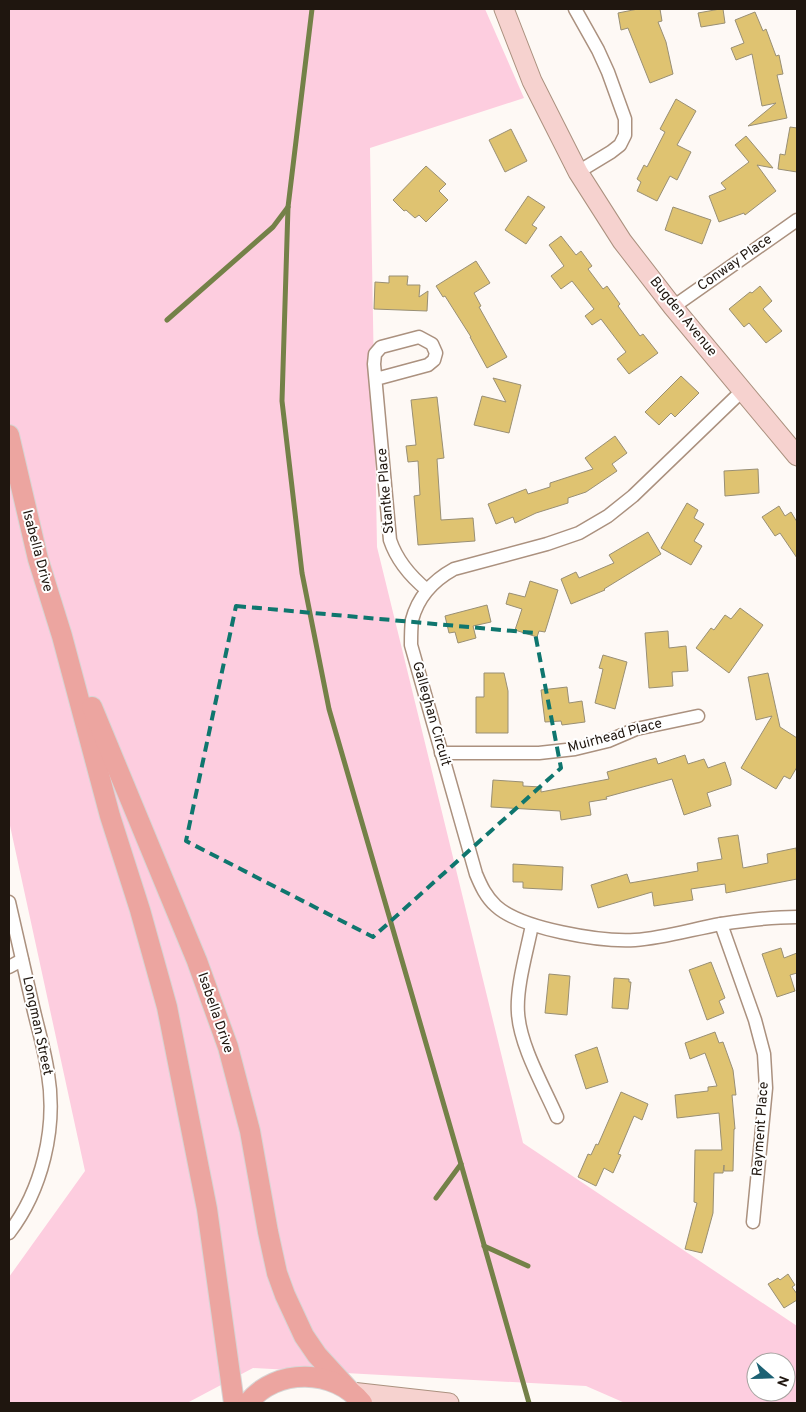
<svg xmlns="http://www.w3.org/2000/svg" width="806" height="1412" viewBox="0 0 806 1412" font-family="Overpass,sans-serif">
  <rect width="100%" height="100%" fill="#fef9f5"/>
  <!-- green -->
  <path fill="#fdcddf" fill-rule="evenodd" d="M9,9H485L524,98L370,148L377,547L523,1143L797,1326V1403H625L586,1386L253,1368L187,1403H9V1277L85,1171L9,821ZM756,1362H786V1392H756Z"/>
  <g fill="none" stroke-linecap="round" stroke-linejoin="round">
    <!-- stream -->
    <g stroke="#748148" stroke-width="5">
      <path d="M312,9L288,207L282,401L302,573L329,709L461,1164L529,1403"/>
      <path d="M167,320L273,227L288,207"/>
      <path d="M436,1198L461,1164"/>
      <path d="M484,1246L528,1266"/>
    </g>
  </g>
  <!-- building -->
  <g fill="#dfc371" stroke="#998f74">
    <path d="M638,9H660L662,21L658,22L666,42L673,74L650,83L628,28L621,30L618,13Z"/>
    <path d="M720,9H723L725,23L701,27L698,13Z"/>
    <path d="M755,12L763,31L766,29L776,56L779,55L783,74L777,75L787,118L748,126L776,103L762,106L752,54L736,60L731,48L744,43L735,20Z"/>
    <path d="M676,99L696,111L677,145L691,152L677,180L670,176L657,201L637,191L641,182L637,179L644,165L647,167L665,132L660,129Z"/>
    <path d="M790,127L797,128V172L778,169L780,154L785,155Z"/>
    <path d="M511,129L527,161L505,172L489,140Z"/>
    <path d="M746,136L773,168L757,165L776,191L745,215L744,213L719,222L709,196L726,189L721,183L749,162L735,145Z"/>
    <path d="M426,166L446,184L439,191L448,200L426,222L419,215L415,218L406,210L404,211L393,200Z"/>
    <path d="M528,196L545,207L532,225L537,228L526,244L505,230Z"/>
    <path d="M673,207L711,220L702,244L665,230Z"/>
    <path d="M561,236L576,255L581,251L592,266L588,269L603,289L607,286L620,304L618,306L640,336L643,334L658,353L629,374L617,359L626,352L601,319L592,325L585,316L594,309L572,281L561,289L551,276L564,266L549,245Z"/>
    <path d="M476,261L490,283L474,293L481,306L479,307L507,357L487,368L470,337H471L445,296L443,297L436,286Z"/>
    <path d="M389,276H408L407,285H420L419,297L428,291L427,311L374,309L375,282L389,283Z"/>
    <path d="M760,286L772,301L763,309L782,331L766,343L749,323L744,327L729,309L750,292L752,293Z"/>
    <path d="M681,376L699,393L675,417L671,413L659,425L645,412Z"/>
    <path d="M493,378L521,385L509,433L474,425L482,396L506,402Z"/>
    <path d="M437,397L444,458L437,459L441,520L473,518L475,541L418,545L414,496L420,495L418,461L408,462L406,446L416,445L411,400Z"/>
    <path d="M615,436L627,453L612,464L617,471L586,492L568,498V503L536,513L515,523L513,517L496,524L488,504L526,489L528,494L550,487V483L593,469L585,458Z"/>
    <path d="M758,469L759,493L725,496L724,471Z"/>
    <path d="M687,503L698,510L694,518L704,524L694,541L702,546L691,565L661,548Z"/>
    <path d="M779,506L785,516L791,512L797,522V558L780,533L775,536L762,517Z"/>
    <path d="M648,532L661,554L604,589L605,590L571,604L561,579L576,572L579,578L614,563L609,555Z"/>
    <path d="M530,581L558,590L545,632L539,631L537,637L515,630L522,609L506,604L509,593L525,597Z"/>
    <path d="M487,605L491,622L473,626L476,638L458,643L455,632L449,633L445,616Z"/>
    <path d="M740,608L763,625L729,673L696,648L711,628L714,630L725,615L731,619Z"/>
    <path d="M668,631L669,648L686,646L688,671L672,672L673,686L649,688L645,633Z"/>
    <path d="M603,655L627,662L615,709L595,703L603,669L599,668Z"/>
    <path d="M484,673H504L508,691V733H476V697H484Z"/>
    <path d="M768,673L780,727L797,738V767L790,779L784,776L776,789L741,768L772,716L756,720L748,677Z"/>
    <path d="M567,687L569,703L582,701L585,722L562,725L561,721L545,722L541,690Z"/>
    <path d="M685,755L688,764L704,759L708,768L725,762L731,780V785L707,793L711,806L684,815L672,779L606,797L607,799L589,802L591,815L561,820L560,811L491,807L493,780L523,782V786L541,787V792L609,779L607,772L656,758L658,764Z"/>
    <path d="M738,835L743,868L768,863L767,854L796,848L797,857V879L726,893L725,884L691,889L693,900L654,906L652,892L598,908L591,885L627,874L630,883L698,871L697,863L722,859L718,838Z"/>
    <path d="M513,864L563,867L562,890L523,888V882H513Z"/>
    <path d="M781,948L784,958L797,953V973L790,975L795,991L777,997L762,954Z"/>
    <path d="M711,962L725,998L719,1001L724,1013L707,1020L689,970Z"/>
    <path d="M549,974L570,976L567,1015L545,1013Z"/>
    <path d="M614,978L629,979V982H631L628,1009L612,1008Z"/>
    <path d="M715,1032L719,1043L723,1042L733,1070L736,1095H732L735,1129H734L733,1171H724V1165L723,1173H714L713,1213L702,1253L685,1249L697,1203L694,1202L695,1150H722L719,1113L677,1118L675,1095L708,1091V1087L717,1086L705,1053L690,1059L685,1043Z"/>
    <path d="M597,1047L608,1082L586,1089L575,1055Z"/>
    <path d="M621,1092L648,1104L642,1120L634,1116L618,1154L621,1155L613,1173L604,1168L596,1186L578,1177L588,1154L591,1155L596,1144L598,1145Z"/>
    <path d="M788,1274L795,1285L792,1287L797,1294V1300L784,1308L768,1284L778,1278L780,1280Z"/>
  </g>
  <g fill="none" stroke-linecap="round" stroke-linejoin="round">
    <!-- street casing -->
    <g stroke="#ab917f" stroke-width="15">
      <g id="street">
        <path d="M575,9L598,50L608,72L625,119V135L620,145L611,152L578,172"/>
        <path d="M673,307L797,220"/>
        <path d="M376,379L428,365L434,360L436,353L432,344L419,337L381,347L375,354L374,364L390,540C397,561 410,576 427,590"/>
        <path d="M743,390L633,496L608,516L579,533L547,544L454,569C434,580 418,597 412,620C411,628 411,637 411,645L476,874C481,886 486,897 496,906C521,929 601,942 635,940C664,938 693,929 721,924C747,920 772,917 797,917"/>
        <path d="M441,753H539L575,749L608,741L636,729L698,716"/>
        <path d="M9,902C17,937 25,972 33,1007C38,1029 45,1051 48,1074C57,1128 42,1190 9,1233"/>
        <path d="M721,924L755,1020L764,1054L766,1088L753,1222"/>
        <path d="M532,925C527,951 516,987 518,1013C520,1046 544,1087 557,1117"/>
        <path d="M9,967L22,960"/>
      </g>
    </g>
    <!-- secondary casing -->
    <g stroke="#ab917f" stroke-width="21">
      <g id="secondary">
        <path d="M504,9L532,81L578,172L622,241L673,307L797,456"/>
        <path d="M351,1392L449,1403"/>
      </g>
    </g>
    <!-- primary casing -->
    <g stroke="#d7d5d4" stroke-width="22">
      <g id="primary">
        <path d="M9,435L38,559L62,636L110,816L140,910L167,1007L207,1209L234,1403"/>
        <path d="M92,707L197,961L228,1047L250,1131L268,1232L277,1273L285,1295L304,1336L317,1355L349,1390"/>
        <path d="M248,1403C276,1367 335,1369 362,1403"/>
      </g>
    </g>
    <!-- street -->
    <use href="#street" stroke="#fff" stroke-width="12"/>
    <!-- secondary -->
    <use href="#secondary" stroke="#f6d2cf" stroke-width="19"/>
    <!-- primary -->
    <use href="#primary" stroke="#eca5a0" stroke-width="20"/>
  </g>
  <!-- marked area -->
  <path fill="none" stroke="#0f766e" stroke-width="4" stroke-dasharray="10 6" stroke-linejoin="round" d="M236,606L535,633L561,768L373,937L186,841Z"/>
  <g text-anchor="middle" dominant-baseline="central" stroke-width="4" stroke-linejoin="round" paint-order="stroke">
    <!-- street labels -->
    <g font-size="14" fill="#1f160f" stroke="#fff">
      <text transform="translate(735 263) rotate(-35)">Conway Place</text>
      <text transform="translate(683 317) rotate(51)">Bugden Avenue</text>
      <text transform="translate(386 491) rotate(-95)">Stantke Place</text>
      <text transform="translate(37 551) rotate(75)">Isabella Drive</text>
      <text transform="translate(431 714) rotate(74)">Galleghan Circuit</text>
      <text transform="translate(615 736) rotate(-15)">Muirhead Place</text>
      <text transform="translate(215 1013) rotate(71)">Isabella Drive</text>
      <text transform="translate(37 1026) rotate(78)">Longman Street</text>
      <text transform="translate(761 1129) rotate(-86)">Rayment Place</text>
    </g>
  </g>
  <!-- border -->
  <rect width="806" height="1412" fill="none" stroke="#1f160f" stroke-width="20"/>
  <!-- north arrow -->
  <g transform="translate(771 1377) rotate(110)"><circle r="24" fill="#ffffff" stroke="#a5a29f"/>
  <path d="M0-4L9 19L0 12L-9 19Z" fill="#1c6173"/>
  <text y="-8" font-size="14" font-weight="bold" text-anchor="middle" fill="#1f160f">N</text>
  </g>
</svg>
